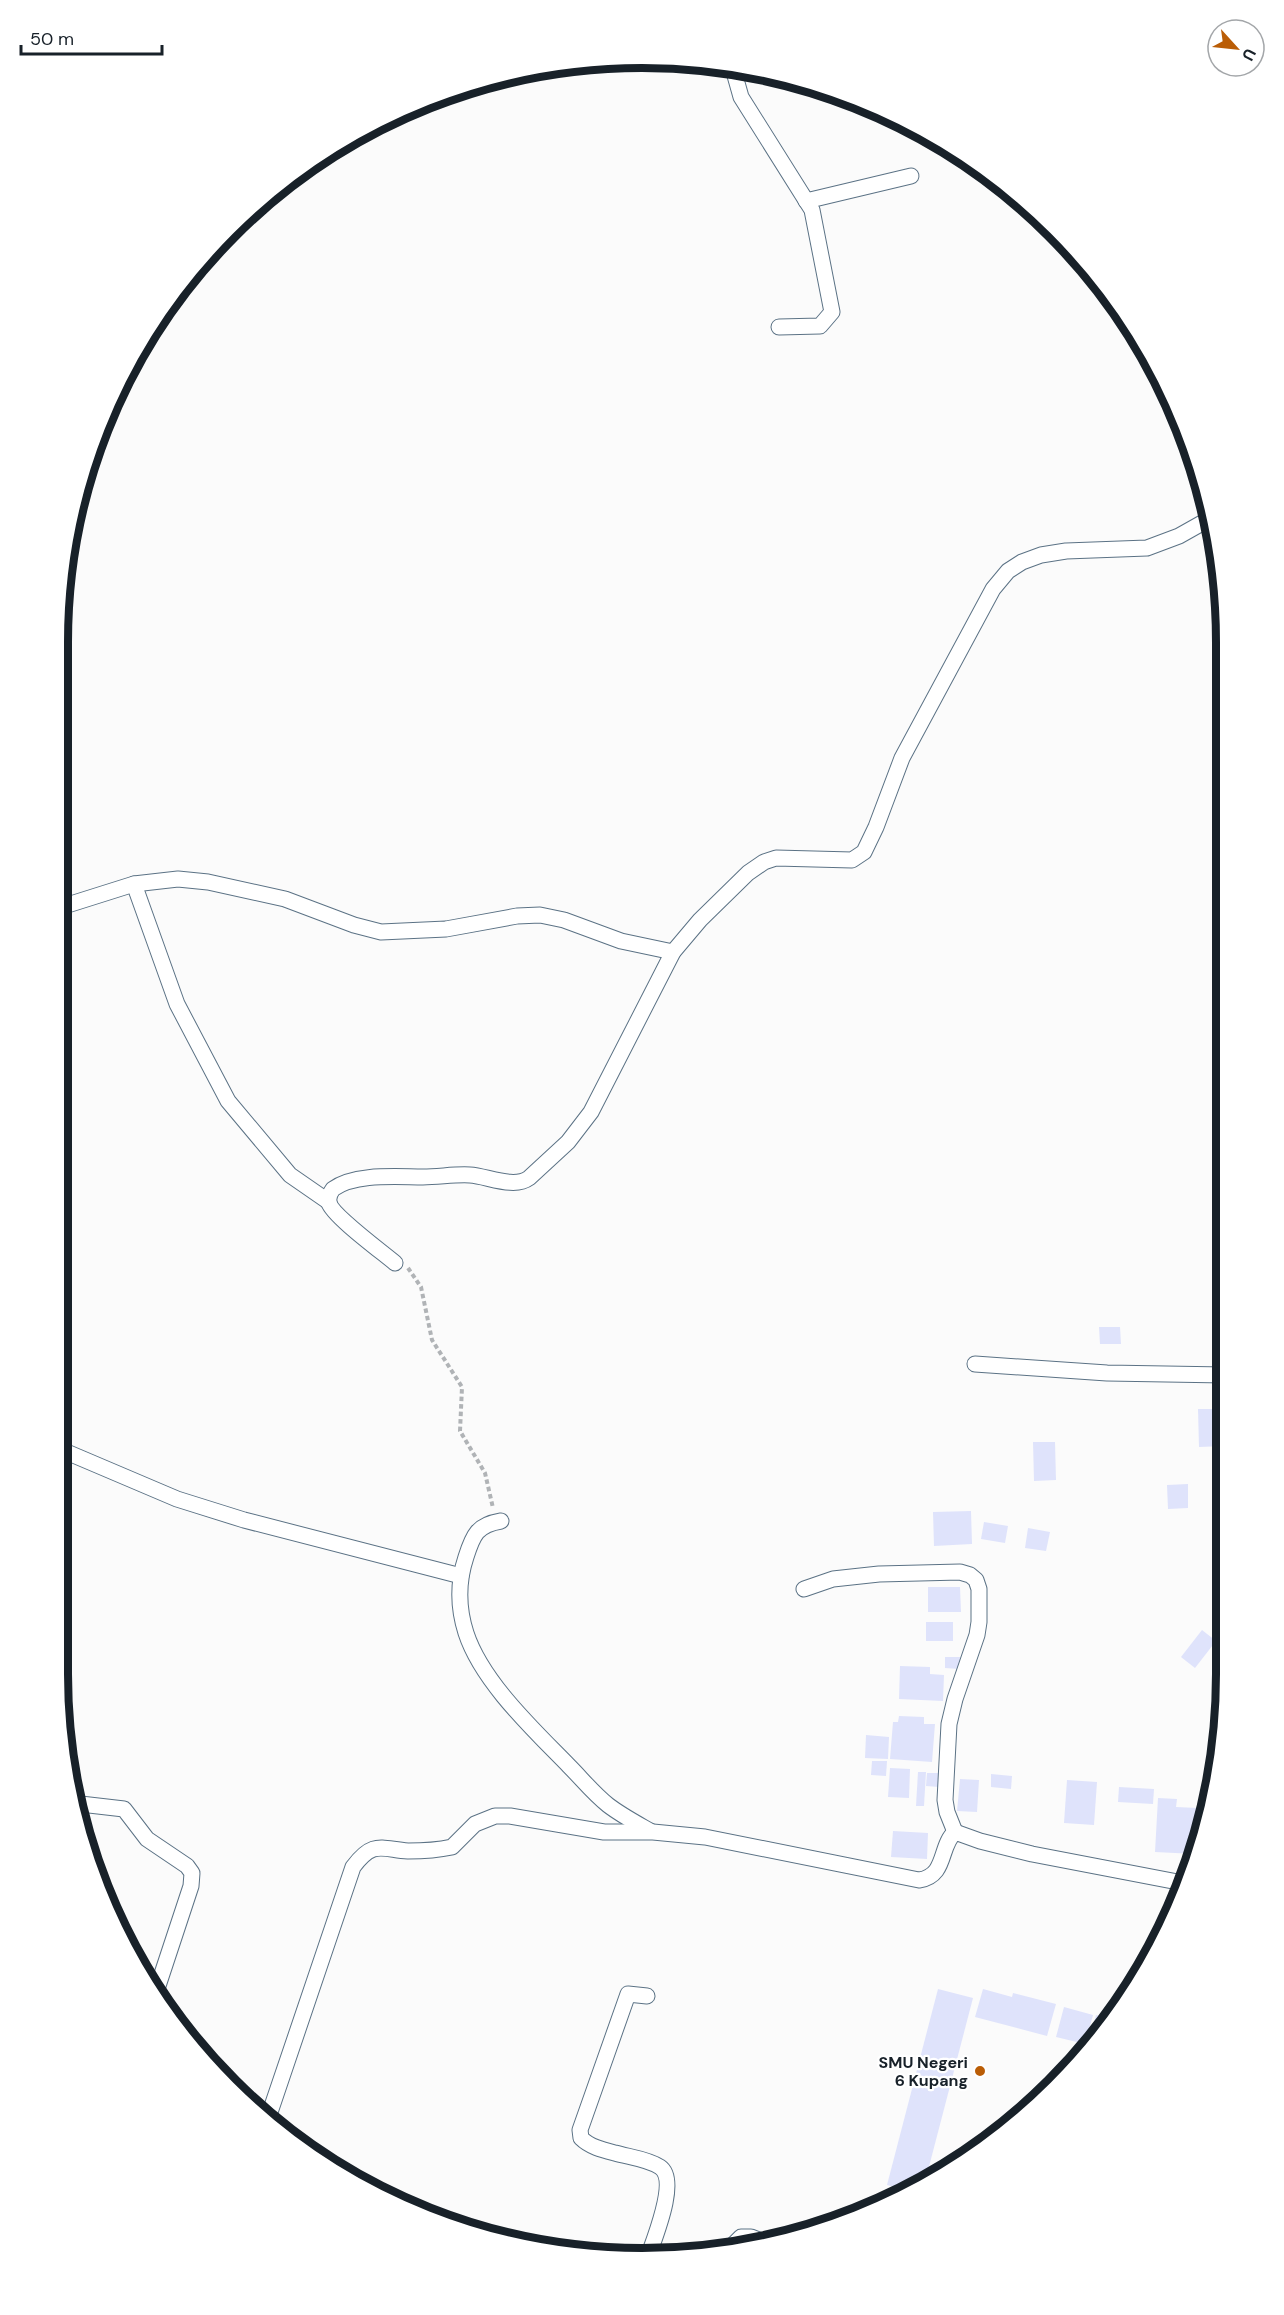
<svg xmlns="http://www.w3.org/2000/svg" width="1284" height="2315" viewBox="0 0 1284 2315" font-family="'DM Sans',sans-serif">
  <rect width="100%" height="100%" fill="#fbfbfb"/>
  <!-- building -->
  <g fill="#dfe3fb">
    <path d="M1099,1327H1120L1121,1344H1100Z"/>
    <path d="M1198,1409H1223L1224,1446L1199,1447Z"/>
    <path d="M1033,1442H1055L1056,1480L1034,1481Z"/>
    <path d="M1188,1484V1508L1168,1509L1167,1485Z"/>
    <path d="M971,1511L972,1544L934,1546L933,1512Z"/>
    <path d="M984,1522L1008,1526L1005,1543L981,1539Z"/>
    <path d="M1028,1528L1050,1532L1046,1551L1025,1548Z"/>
    <path d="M928,1587H960L961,1612H928Z"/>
    <rect x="926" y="1622" width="27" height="19"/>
    <path d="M1202,1630L1216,1641L1195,1668L1181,1657Z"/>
    <path d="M945,1657H960L959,1669L945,1668Z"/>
    <path d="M900,1666L930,1667V1674L944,1675L943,1701L899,1699Z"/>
    <path d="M899,1716L924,1717V1724H935L932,1762L890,1759L893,1722H898Z"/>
    <path d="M866,1735L889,1737L888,1759L865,1758Z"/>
    <path d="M872,1761H887L886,1776L871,1775Z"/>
    <path d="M890,1768L910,1769L909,1798L888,1797Z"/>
    <path d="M918,1772H926L924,1806H916Z"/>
    <path d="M927,1773H939V1787L926,1786Z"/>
    <path d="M991,1774L1012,1776L1011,1789L991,1787Z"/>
    <path d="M960,1779L979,1780L977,1812L957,1811Z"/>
    <path d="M1067,1780L1097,1782L1094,1825L1064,1823Z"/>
    <path d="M1119,1787L1154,1789L1153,1804L1118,1802Z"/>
    <path d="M1158,1798L1177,1799L1176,1807L1198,1808L1195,1854L1155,1852Z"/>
    <path d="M893,1831L928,1833L927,1859L891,1857Z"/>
    <path d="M938,1989L973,1998L925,2182L908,2191L887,2185Z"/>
    <path d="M983,1989L1012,1997L1013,1993L1056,2004L1047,2036L975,2017Z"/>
    <path d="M1064,2007L1093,2015L1085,2044L1056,2037Z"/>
    <path d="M1096,2015L1113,2019L1090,2046H1088Z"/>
  </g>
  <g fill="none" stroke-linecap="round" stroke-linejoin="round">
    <!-- minor casing -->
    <g stroke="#5b7285" stroke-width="17">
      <g id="minor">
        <path d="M732,65L741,97L812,210L832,312L820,326L779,327"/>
        <path d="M806,201L911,176"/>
        <path d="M134,884L177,1004L228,1101L290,1175L329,1202"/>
        <path d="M58,908L134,884L178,879L208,882L285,899L354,925L381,932L446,929L517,916L540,915L564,920L621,941L673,952"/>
        <path d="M395,1263C382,1252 333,1216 329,1203C328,1198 330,1193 333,1189C355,1173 397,1177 423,1177C439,1177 455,1174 470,1175C487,1176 514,1189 529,1178L568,1142L591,1112L673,952L700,920L748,873L764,862L776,858L852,860L864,852L876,827L902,758L993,589L1008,571L1022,562L1041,555L1066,551L1147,548L1179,536L1211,518"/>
        <path d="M975,1364L1107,1373L1225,1375"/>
        <path d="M57,1448L177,1499L244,1520L461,1576"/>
        <path d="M501,1521C477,1525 473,1535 466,1557C458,1581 458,1608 466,1633C482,1682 534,1730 569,1766C582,1779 593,1793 608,1805C621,1815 636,1823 650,1831"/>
        <path d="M804,1589L833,1579L879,1574L960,1572L970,1575L976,1580L979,1589V1622L977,1635L955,1699L949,1724L945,1800L947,1812L955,1832"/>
        <path d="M72,1803L124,1809L147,1839L187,1866L192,1873L191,1886L155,1995"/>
        <path d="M647,1996L628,1994L580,2130L581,2138C590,2147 603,2150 615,2153C629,2157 648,2159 660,2167C679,2180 654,2239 648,2257"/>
        <path d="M267,2121L353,1867C373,1840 381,1849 408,1851C423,1851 438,1850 452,1847L475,1824L495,1816H510L604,1832H653L705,1837L919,1880C947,1876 939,1846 955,1832L980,1841L1032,1854L1183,1883"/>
        <path d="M481,2235L580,2253"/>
        <path d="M729,2249L741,2237H751L766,2243"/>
      </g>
    </g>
    <!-- path -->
    <path stroke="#b0b3b6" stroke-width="4" stroke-dasharray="4.5 3" stroke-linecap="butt" d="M408,1268L421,1287L432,1340L462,1387L460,1431L485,1473L493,1508"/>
    <!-- minor -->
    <use href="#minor" stroke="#fff" stroke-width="15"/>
  </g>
  <!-- markers -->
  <circle fill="#ba5d06" stroke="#fff" stroke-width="2" cx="980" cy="2071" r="6"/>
  <g text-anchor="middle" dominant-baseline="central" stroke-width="4.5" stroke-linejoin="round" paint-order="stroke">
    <!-- poi labels -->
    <g font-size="16" font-weight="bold" fill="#182129" stroke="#fff" text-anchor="end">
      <text x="968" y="2062">SMU Negeri<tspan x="968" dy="18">6 Kupang</tspan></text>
    </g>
  </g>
  <!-- crop -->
  <path d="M0 0H1284V2315H0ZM642 68H642A574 574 0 0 1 1216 642V1674A574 574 0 0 1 642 2248H642A574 574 0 0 1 68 1674V642A574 574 0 0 1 642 68Z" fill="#fff" fill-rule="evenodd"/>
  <path fill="none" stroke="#182129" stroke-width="8" d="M642 68H642A574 574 0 0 1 1216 642V1674A574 574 0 0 1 642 2248H642A574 574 0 0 1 68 1674V642A574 574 0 0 1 642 68Z"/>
  <!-- north arrow -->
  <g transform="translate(1236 48) rotate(117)"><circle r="28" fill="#ffffff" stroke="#a3a6a9" stroke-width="1.5"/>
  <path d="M0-4.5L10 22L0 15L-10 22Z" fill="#ba5d06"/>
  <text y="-9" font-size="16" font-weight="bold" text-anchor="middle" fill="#182129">U</text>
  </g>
  <!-- scale -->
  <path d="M21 45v9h141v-9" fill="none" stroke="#182129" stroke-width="3"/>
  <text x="30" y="45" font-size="18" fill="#182129" stroke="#ffffff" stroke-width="4.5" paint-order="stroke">50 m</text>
</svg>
